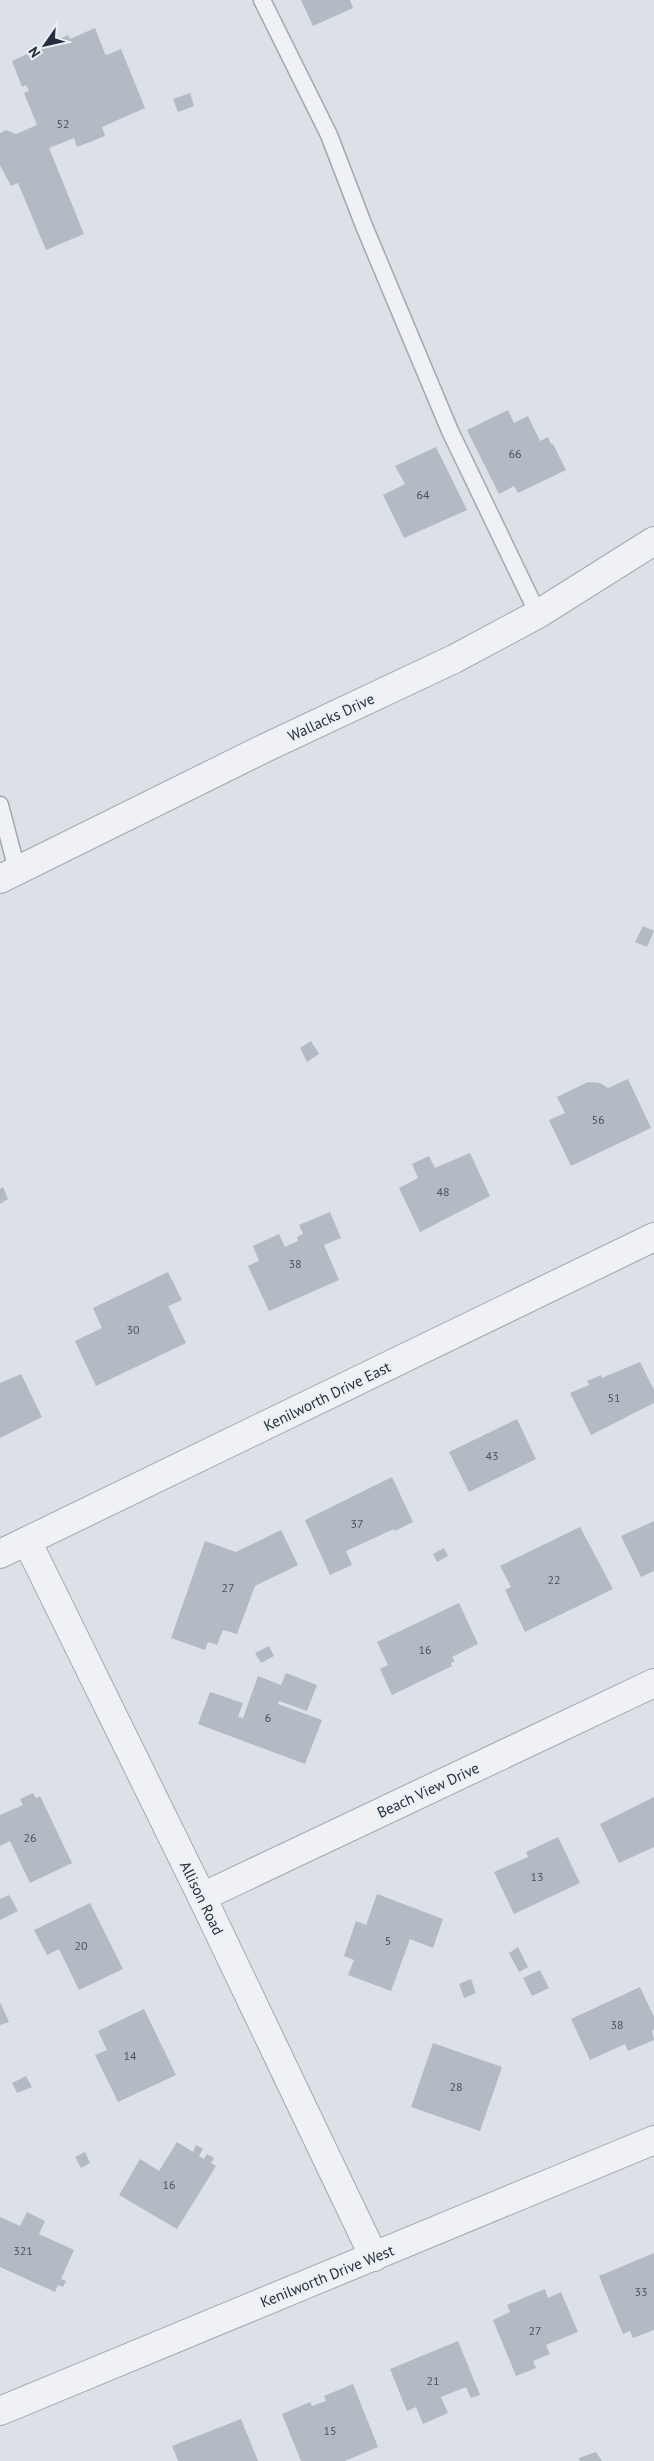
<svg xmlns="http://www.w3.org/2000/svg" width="654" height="2461" viewBox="0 0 654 2461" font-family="'PT Sans',sans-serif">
  <rect width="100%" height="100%" fill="#dce1e7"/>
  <!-- building -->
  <g fill="#b3bac3">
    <path d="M301,0H350L353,8L313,26Z"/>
    <path d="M95,28L105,54L107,55L121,49L145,108L102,127L105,136L77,147L74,138L49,148L84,234L46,250L18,183L11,186L0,165V133L6,130L16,134L37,125L24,93L29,91L26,85L22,87L12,61L68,35L70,39Z"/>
    <path d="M190,93L194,106L178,112L173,99Z"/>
    <path d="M508,410L514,423L528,416L540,441L548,437L551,444H553L566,470L518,493L514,486L499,494L467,430Z"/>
    <path d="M436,447L467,510L404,538L383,495L405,484L395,466Z"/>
    <path d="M643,926L654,931L647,947L635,942Z"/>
    <path d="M311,1041L319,1054L307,1062L300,1048Z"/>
    <path d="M628,1079L651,1128L571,1166L549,1120L565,1113L557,1097L588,1082L600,1083L608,1088Z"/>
    <path d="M470,1153L490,1196L420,1232L399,1188L418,1178L412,1164L429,1156L435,1168Z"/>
    <path d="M3,1187L8,1199L0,1204V1189Z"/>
    <path d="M330,1212L341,1238L324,1245L339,1280L269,1311L248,1266L259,1261L253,1246L279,1234L285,1247L298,1241L297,1237L303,1234L299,1225Z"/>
    <path d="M168,1272L182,1300L168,1306L186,1343L96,1386L75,1341L102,1328L93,1308Z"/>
    <path d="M640,1362L654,1390V1403L591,1435L570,1393L589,1385L587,1381L601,1375L602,1378Z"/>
    <path d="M21,1374L42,1417L0,1438V1383Z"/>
    <path d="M517,1419L536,1459L469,1492L449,1452Z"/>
    <path d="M392,1477L413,1522L395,1531L394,1529L346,1551L352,1565L330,1575L305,1520Z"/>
    <path d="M654,1521V1571L641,1577L621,1536Z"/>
    <path d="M580,1527L613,1589L525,1632L505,1590L511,1587L500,1566Z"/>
    <path d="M281,1530L298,1565L255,1586L237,1634L223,1630L217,1645L208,1642L205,1650L171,1638L205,1541L236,1552Z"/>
    <path d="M444,1548L448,1556L437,1562L433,1554Z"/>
    <path d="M459,1603L478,1644L452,1657L455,1661L451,1663L452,1666L392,1695L380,1669L388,1665L377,1642Z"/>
    <path d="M269,1646L274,1656L261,1663L255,1653Z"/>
    <path d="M286,1673L317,1685L307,1711L279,1701L278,1704L322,1720L305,1764L198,1724L210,1692L243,1703L238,1717L243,1718L258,1676L281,1685Z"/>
    <path d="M33,1793L36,1798L40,1796L72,1863L30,1883L10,1841L0,1846V1815L23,1805L20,1799Z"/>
    <path d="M654,1797V1847L619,1863L600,1824Z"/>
    <path d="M558,1837L580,1883L514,1914L494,1872L528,1857L526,1852Z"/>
    <path d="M377,1894L443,1919L433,1948L410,1939L391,1991L348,1975L354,1960L344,1956L356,1921L366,1925Z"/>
    <path d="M9,1895L18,1911L0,1920V1899Z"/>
    <path d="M90,1903L123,1969L79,1990L59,1949L47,1955L34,1930Z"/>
    <path d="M518,1947L528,1967L519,1972L509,1953Z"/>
    <path d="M540,1970L549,1988L532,1996L523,1978Z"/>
    <path d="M471,1979L476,1993L464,1998L459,1984Z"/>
    <path d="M640,1987L654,2017V2030L652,2031L654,2040L628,2051L625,2044L590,2060L571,2019Z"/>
    <path d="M0,2002L9,2022L0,2025Z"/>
    <path d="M144,2009L176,2075L118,2102L95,2055L107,2050L98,2031Z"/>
    <path d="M433,2043L502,2067L480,2131L411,2107Z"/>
    <path d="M26,2076L32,2087L17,2093L12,2083Z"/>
    <path d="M177,2142L193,2152L196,2145L203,2149L199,2156L204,2159L207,2154L214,2158L211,2163L216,2166L177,2229L119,2195L140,2159L159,2171Z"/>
    <path d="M85,2152L90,2163L81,2168L75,2157Z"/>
    <path d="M27,2212L45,2221L39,2234L74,2250L61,2279L66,2281L63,2287L58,2285L55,2292L0,2267V2217L20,2226Z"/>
    <path d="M654,2253V2330L633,2338L630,2331L623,2334L599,2276Z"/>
    <path d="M545,2289L548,2298L561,2292L578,2332L546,2345L550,2354L533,2361L536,2368L516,2376L493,2320L510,2312L507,2305Z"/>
    <path d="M458,2341L480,2395L471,2398L466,2387L441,2397L448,2413L423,2424L416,2407L407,2411L390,2369Z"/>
    <path d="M353,2384L378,2447L345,2461H301L282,2414L310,2402L312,2406L326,2401L324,2396Z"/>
    <path d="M241,2419L258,2461H178L172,2446Z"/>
    <path d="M596,2452L602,2461H580L579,2458Z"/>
  </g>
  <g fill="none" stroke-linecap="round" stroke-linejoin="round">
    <!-- service casing -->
    <g stroke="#a2a8b1" stroke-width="19">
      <g id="service">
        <path d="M262,0L329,135L364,226L450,431L538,614"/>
        <path d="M0,805L17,870"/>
      </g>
    </g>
    <!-- minor casing -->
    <g stroke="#a2a8b1" stroke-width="30">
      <g id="minor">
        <path d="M0,879L265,748L454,659L538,614L654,541"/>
        <path d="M27,1541L202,1897L374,2257"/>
        <path d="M0,1554L654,1237"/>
        <path d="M202,1897L654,1683"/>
        <path d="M0,2411L654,2140"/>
      </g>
    </g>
    <!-- service -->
    <use href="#service" stroke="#eff1f5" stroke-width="16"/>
    <!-- minor -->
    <use href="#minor" stroke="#eff1f5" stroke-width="28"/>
  </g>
  <g text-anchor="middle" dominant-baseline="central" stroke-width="4.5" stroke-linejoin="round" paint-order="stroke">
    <!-- number labels -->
    <g font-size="12" fill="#49525e">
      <text x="63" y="123">52</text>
      <text x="515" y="453">66</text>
      <text x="423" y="494">64</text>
      <text x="598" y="1119">56</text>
      <text x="443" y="1191">48</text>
      <text x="295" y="1263">38</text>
      <text x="133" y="1329">30</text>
      <text x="614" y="1397">51</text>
      <text x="492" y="1455">43</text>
      <text x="357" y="1523">37</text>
      <text x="554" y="1579">22</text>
      <text x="228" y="1587">27</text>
      <text x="425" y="1649">16</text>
      <text x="268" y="1717">6</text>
      <text x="30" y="1837">26</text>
      <text x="537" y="1876">13</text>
      <text x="388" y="1940">5</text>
      <text x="81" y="1945">20</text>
      <text x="617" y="2024">38</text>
      <text x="130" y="2055">14</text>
      <text x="456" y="2086">28</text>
      <text x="169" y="2184">16</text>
      <text x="23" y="2250">321</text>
      <text x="641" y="2291">33</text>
      <text x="535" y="2330">27</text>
      <text x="433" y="2380">21</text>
      <text x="330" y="2430">15</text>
    </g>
    <!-- street labels -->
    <g font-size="15" fill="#262f3d" stroke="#ebf0f4">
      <text transform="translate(331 717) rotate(-25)">Wallacks Drive</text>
      <text transform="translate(327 1396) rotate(-26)">Kenilworth Drive East</text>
      <text transform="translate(428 1790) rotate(-25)">Beach View Drive</text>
      <text transform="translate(202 1898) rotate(64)">Allison Road</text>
      <text transform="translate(327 2276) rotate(-22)">Kenilworth Drive West</text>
    </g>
  </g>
  <!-- north arrow -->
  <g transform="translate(45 45) rotate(236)" stroke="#ebf0f4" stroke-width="4" paint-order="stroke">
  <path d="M0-4L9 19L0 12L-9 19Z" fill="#262f3d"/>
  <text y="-8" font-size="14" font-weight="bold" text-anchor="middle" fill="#262f3d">N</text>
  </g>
</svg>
